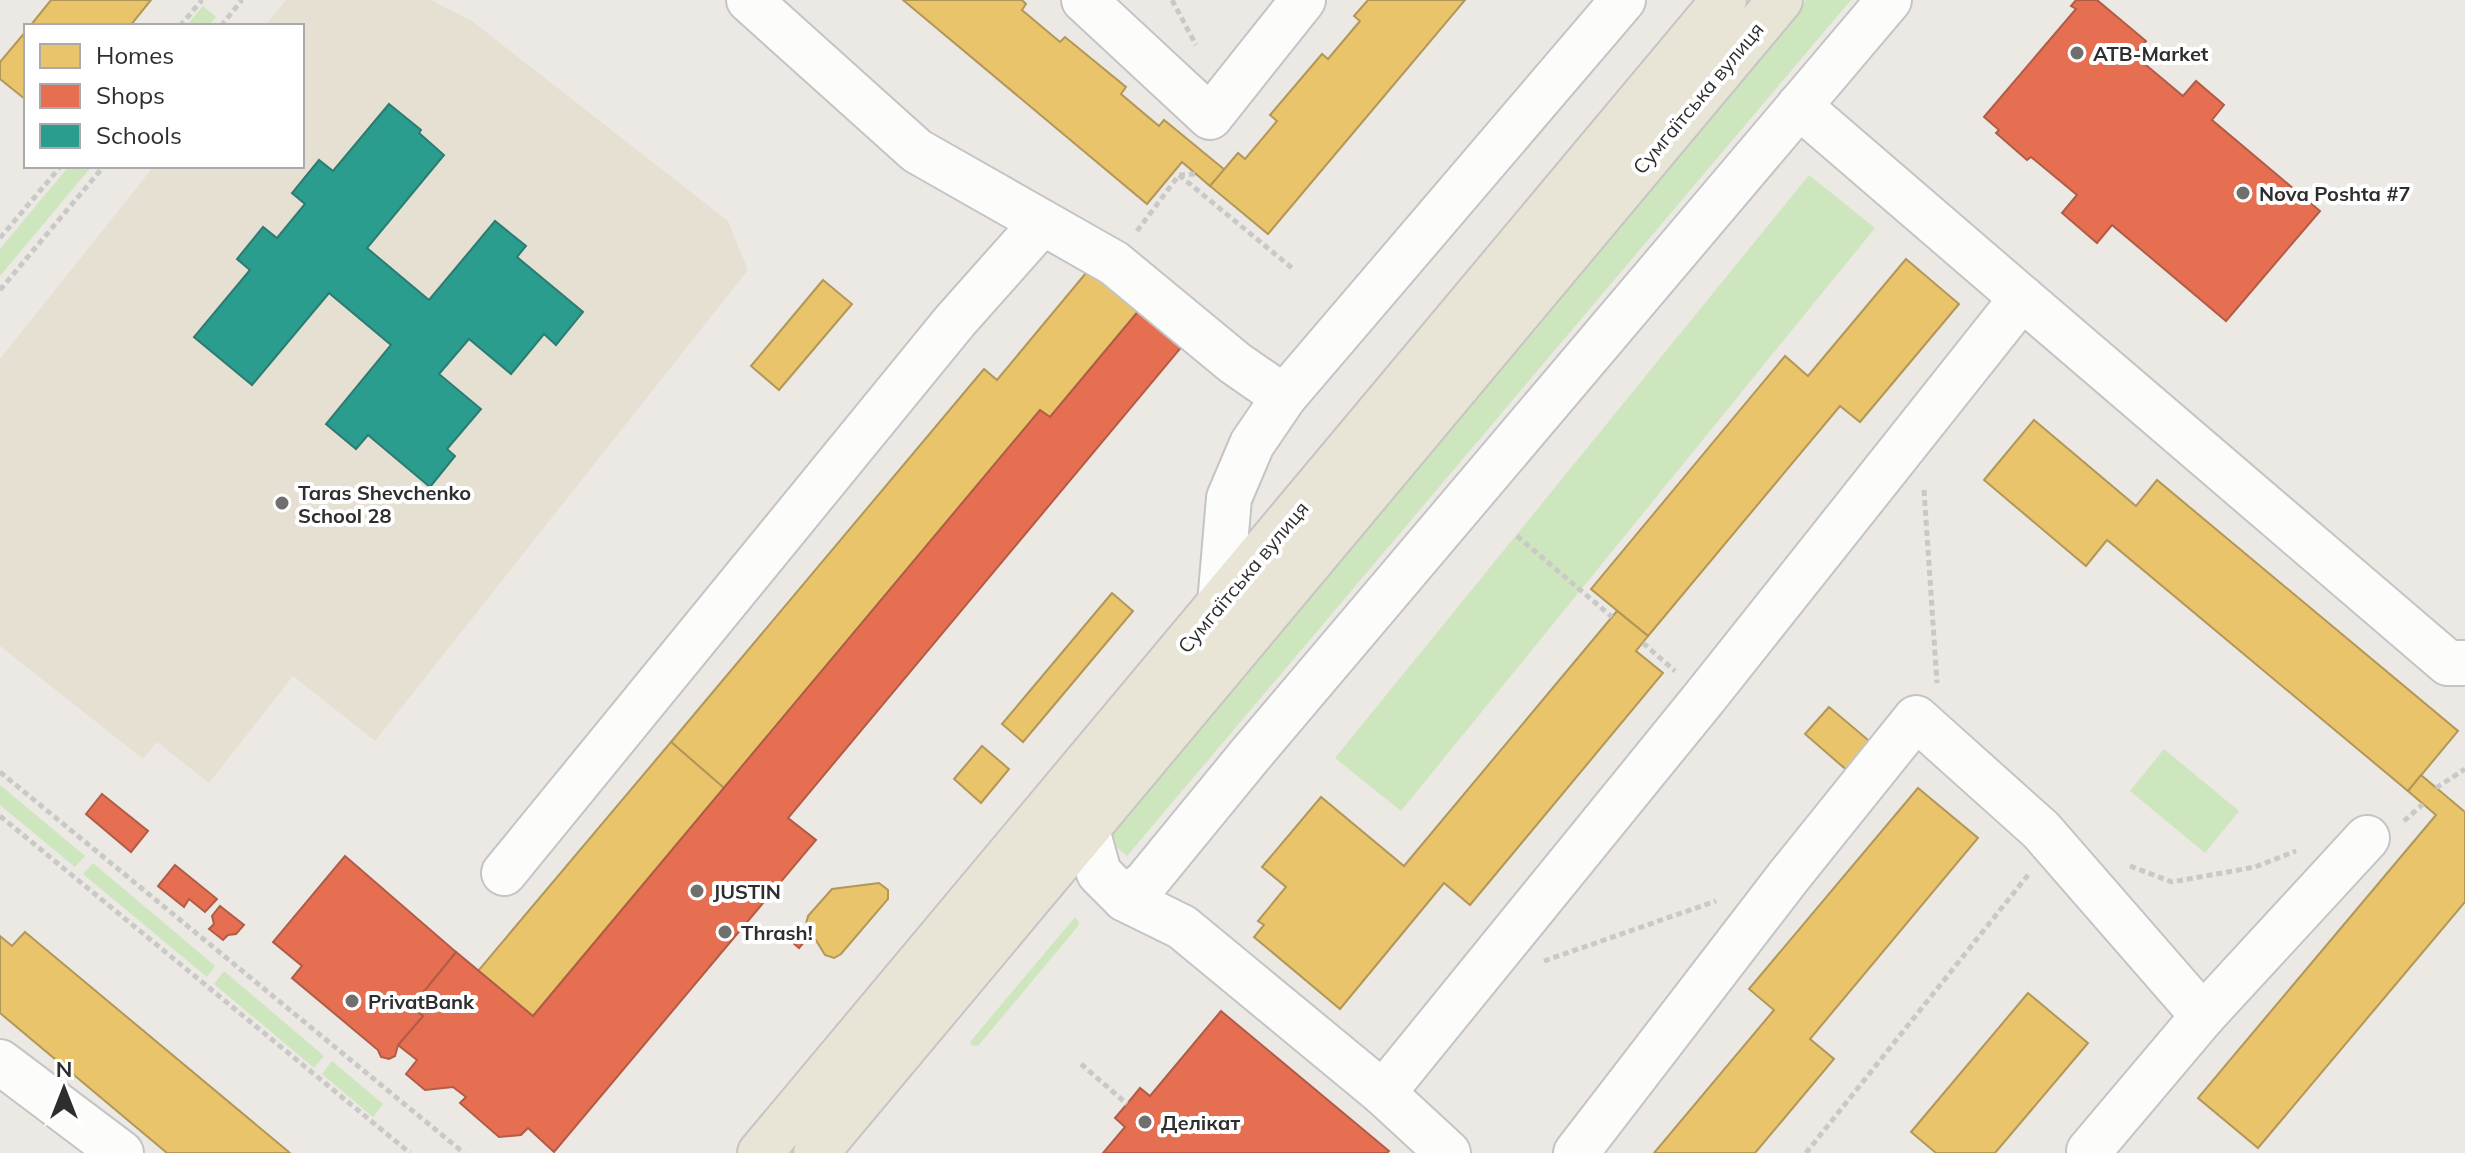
<svg xmlns="http://www.w3.org/2000/svg" width="2465" height="1153" viewBox="0 0 2465 1153" font-family="Mulish,sans-serif">
  <rect width="100%" height="100%" fill="#ece8e4"/>
  <!-- education -->
  <path fill="#e6e0d3" d="M286,0H431L472,21L728,221L748,270L375,741L293,676L209,783L157,742L143,759L0,646V359L154,166H302V26H265Z"/>
  <!-- green -->
  <g fill="#cee6be">
    <path d="M1806,0H1851L1127,856L1100,833Z"/>
    <path d="M203,6L216,17L208,26H186Z"/>
    <path d="M69,166H92L0,276V249Z"/>
    <path d="M1809,175L1875,228L1401,811L1335,758Z"/>
    <path d="M2164,749L2239,811L2205,853L2130,791Z"/>
    <path d="M0,785L85,856L75,867L0,805Z"/>
    <path d="M93,863L215,966L207,977L83,874Z"/>
    <path d="M1075,917L1079,922L1078,926L978,1046L971,1045L970,1042Z"/>
    <path d="M224,971L324,1056L314,1068L214,984Z"/>
    <path d="M332,1061L383,1104L373,1117L322,1074Z"/>
  </g>
  <!-- homes -->
  <g fill="#e9c46a" stroke="#b19758" stroke-width="2">
    <path d="M51,0H151L130,26H30Z"/>
    <path d="M903,0H1022L1026,4L1022,10L1060,42L1065,37L1126,87L1121,94L1159,126L1164,120L1225,170L1210,186L1182,162L1147,204Z"/>
    <path d="M1368,0H1465L1268,234L1210,186L1238,153L1245,159L1277,121L1270,115L1322,54L1328,59L1360,21L1354,16Z"/>
    <path d="M26,31V100L0,79V62Z"/>
    <path d="M1906,259L1959,304L1860,422L1840,406L1648,636L1591,589L1785,356L1808,376Z"/>
    <path d="M1091,267L1141,308L1050,417L1040,410L724,788L671,742L984,369L997,380Z"/>
    <path d="M823,280L852,304L779,390L751,366Z"/>
    <path d="M2034,420L2136,506L2157,480L2458,731L2408,791L2107,540L2086,566L1984,480Z"/>
    <path d="M1112,593L1133,611L1023,742L1002,724Z"/>
    <path d="M1617,611L1648,636L1636,651L1663,673L1470,905L1444,883L1340,1009L1254,937L1264,925L1258,921L1286,887L1262,867L1321,797L1404,866Z"/>
    <path d="M1829,707L1874,745L1850,773L1805,734Z"/>
    <path d="M671,742L724,788L533,1016L478,971Z"/>
    <path d="M982,746L1009,769L981,803L954,779Z"/>
    <path d="M2421,775L2465,812V902L2258,1148L2198,1098L2436,815L2408,791Z"/>
    <path d="M1918,788L1978,838L1810,1039L1834,1059L1755,1153H1654L1774,1010L1749,989Z"/>
    <path d="M879,883L888,890V899L841,954L834,958L825,955L806,924L808,916L832,889Z"/>
    <path d="M25,932L290,1153H167L0,1013V936L12,946Z"/>
    <path d="M2028,993L2088,1043L1995,1153H1936L1911,1132Z"/>
  </g>
  <!-- shops -->
  <g fill="#e76f51" stroke="#b05c46" stroke-width="2">
    <path d="M2076,0H2097L2146,41L2134,55L2183,96L2196,81L2224,105L2212,120L2320,211L2226,321L2112,225L2097,243L2062,213L2077,195L2031,157L2027,160L1996,133L1999,130L1984,117L2076,9L2071,6Z"/>
    <path d="M1141,308L1184,344L788,818L816,840L554,1152L528,1128L521,1135L499,1137L460,1103L466,1097L453,1087L425,1090L406,1074L417,1060L398,1045L423,1016L411,1007L456,952L533,1016L1040,410L1050,417Z"/>
    <path d="M102,794L148,831L131,852L86,814Z"/>
    <path d="M345,856L456,952L411,1007L423,1016L398,1045L395,1056L389,1059L381,1057L378,1050L292,978L302,966L273,942Z"/>
    <path d="M175,865L217,899L205,912L189,899L184,907L158,886Z"/>
    <path d="M220,906L244,925L236,934L228,935L223,940L209,929L214,924L212,916Z"/>
    <path d="M797,924L810,935L799,948L786,937Z"/>
    <path d="M1221,1011L1389,1151L1387,1153H1103L1125,1127L1115,1118L1127,1104L1140,1088L1150,1096Z"/>
  </g>
  <!-- schools -->
  <path fill="#2a9d8f" stroke="#2b7c72" stroke-width="2" d="M389,104L421,130L419,133L444,155L367,248L429,300L495,221L526,246L517,257L583,312L556,345L544,334L511,374L469,339L439,374L481,409L447,449L455,456L430,487L368,435L356,449L326,424L391,345L329,293L252,385L194,337L250,270L237,259L263,227L277,238L305,204L292,193L319,160L333,171Z"/>
  <g fill="none" stroke-linecap="round" stroke-linejoin="round">
    <!-- minor casing -->
    <g stroke="#c5c4c5" stroke-width="48">
      <g id="minor">
        <path d="M749,0L917,151L1114,263L1235,363L1284,397"/>
        <path d="M1084,0L1210,117L1303,0"/>
        <path d="M1799,106L2022,298"/>
        <path d="M1220,604L1229,498L1252,444L1284,397L1623,0"/>
        <path d="M1087,830L1099,873L1125,899L1182,927L1383,1093L1448,1153"/>
        <path d="M504,873L955,321L1042,223"/>
        <path d="M1125,899L1146,882L1250,755L1889,0"/>
        <path d="M0,1062L121,1153"/>
        <path d="M1383,1093L1705,697L2022,298L2448,663H2465"/>
        <path d="M1576,1153L1789,876L1916,718L2041,830L2203,1016"/>
        <path d="M2092,1153L2089,1151L2203,1016L2367,838"/>
      </g>
    </g>
    <!-- major casing -->
    <g stroke="#c6c5c4" stroke-width="48">
      <g id="major">
        <path d="M760,1153L1724,0"/>
        <path d="M816,1153L1780,0"/>
      </g>
    </g>
    <!-- path -->
    <g stroke="#c9c9c8" stroke-width="5" stroke-dasharray="6 4" stroke-linecap="butt">
      <path d="M1172,0L1196,45"/>
      <path d="M180,26L202,0"/>
      <path d="M221,26L242,0"/>
      <path d="M1179,175L1292,268"/>
      <path d="M1137,231L1179,175L1196,174"/>
      <path d="M0,238L61,166"/>
      <path d="M0,290L104,166"/>
      <path d="M1924,490L1937,683"/>
      <path d="M1517,536L1612,617"/>
      <path d="M1643,643L1675,671"/>
      <path d="M0,772L464,1153"/>
      <path d="M2436,788L2465,769"/>
      <path d="M0,816L410,1153"/>
      <path d="M2404,821L2423,804"/>
      <path d="M2130,866L2172,882L2255,867L2296,851"/>
      <path d="M1544,961L1716,901"/>
      <path d="M1081,1064L1127,1104"/>
      <path d="M1806,1153L2028,875"/>
    </g>
    <!-- minor -->
    <use href="#minor" stroke="#fcfcfb" stroke-width="44"/>
    <!-- major -->
    <use href="#major" stroke="#e8e4d6" stroke-width="44"/>
  </g>
  <!-- markers -->
  <g fill="#706f6e" stroke="#fff" stroke-width="3">
    <circle cx="2077" cy="53" r="8"/>
    <circle cx="2243" cy="193" r="8"/>
    <circle cx="282" cy="503" r="8"/>
    <circle cx="697" cy="891" r="8"/>
    <circle cx="725" cy="932" r="8"/>
    <circle cx="352" cy="1001" r="8"/>
    <circle cx="1145" cy="1122" r="8"/>
  </g>
  <g text-anchor="middle" dominant-baseline="central" stroke-width="8" stroke-linejoin="round" paint-order="stroke">
    <!-- poi labels -->
    <g font-size="20" font-weight="bold" fill="#2e2e2e" stroke="#fff" text-anchor="start">
      <text x="2093" y="53">ATB-Market</text>
      <text x="2259" y="193">Nova Poshta #7</text>
      <text x="298" y="492">Taras Shevchenko<tspan x="298" dy="23">School 28</tspan></text>
      <text x="713" y="891">JUSTIN</text>
      <text x="741" y="932">Thrash!</text>
      <text x="368" y="1001">PrivatBank</text>
      <text x="1161" y="1122">Делікат</text>
    </g>
    <!-- street labels -->
    <g font-size="20" fill="#2e2e2e" stroke="#fff">
      <text transform="translate(1698 98) rotate(-50)">Сумгаїтська вулиця</text>
      <text transform="translate(1243 577) rotate(-50)">Сумгаїтська вулиця</text>
    </g>
  </g>
  <!-- legend -->
  <rect x="24" y="24" width="280" height="144" fill="#ffffff" stroke="#ababab" stroke-width="2"/>
  <rect x="40" y="44" width="40" height="24" fill="#e9c46a" stroke="#ababab" stroke-width="2"/>
  <text x="96" y="64" font-size="24" fill="#2e2e2e">Homes</text>
  <rect x="40" y="84" width="40" height="24" fill="#e76f51" stroke="#ababab" stroke-width="2"/>
  <text x="96" y="104" font-size="24" fill="#2e2e2e">Shops</text>
  <rect x="40" y="124" width="40" height="24" fill="#2a9d8f" stroke="#ababab" stroke-width="2"/>
  <text x="96" y="144" font-size="24" fill="#2e2e2e">Schools</text>
  <!-- north arrow -->
  <g transform="translate(64 1089)" stroke="#ffffff" stroke-width="6" paint-order="stroke">
  <path d="M0-6L14 30L0 20L-14 30Z" fill="#2e2e2e"/>
  <text y="-12" font-size="22" font-weight="bold" text-anchor="middle" fill="#2e2e2e">N</text>
  </g>
</svg>
